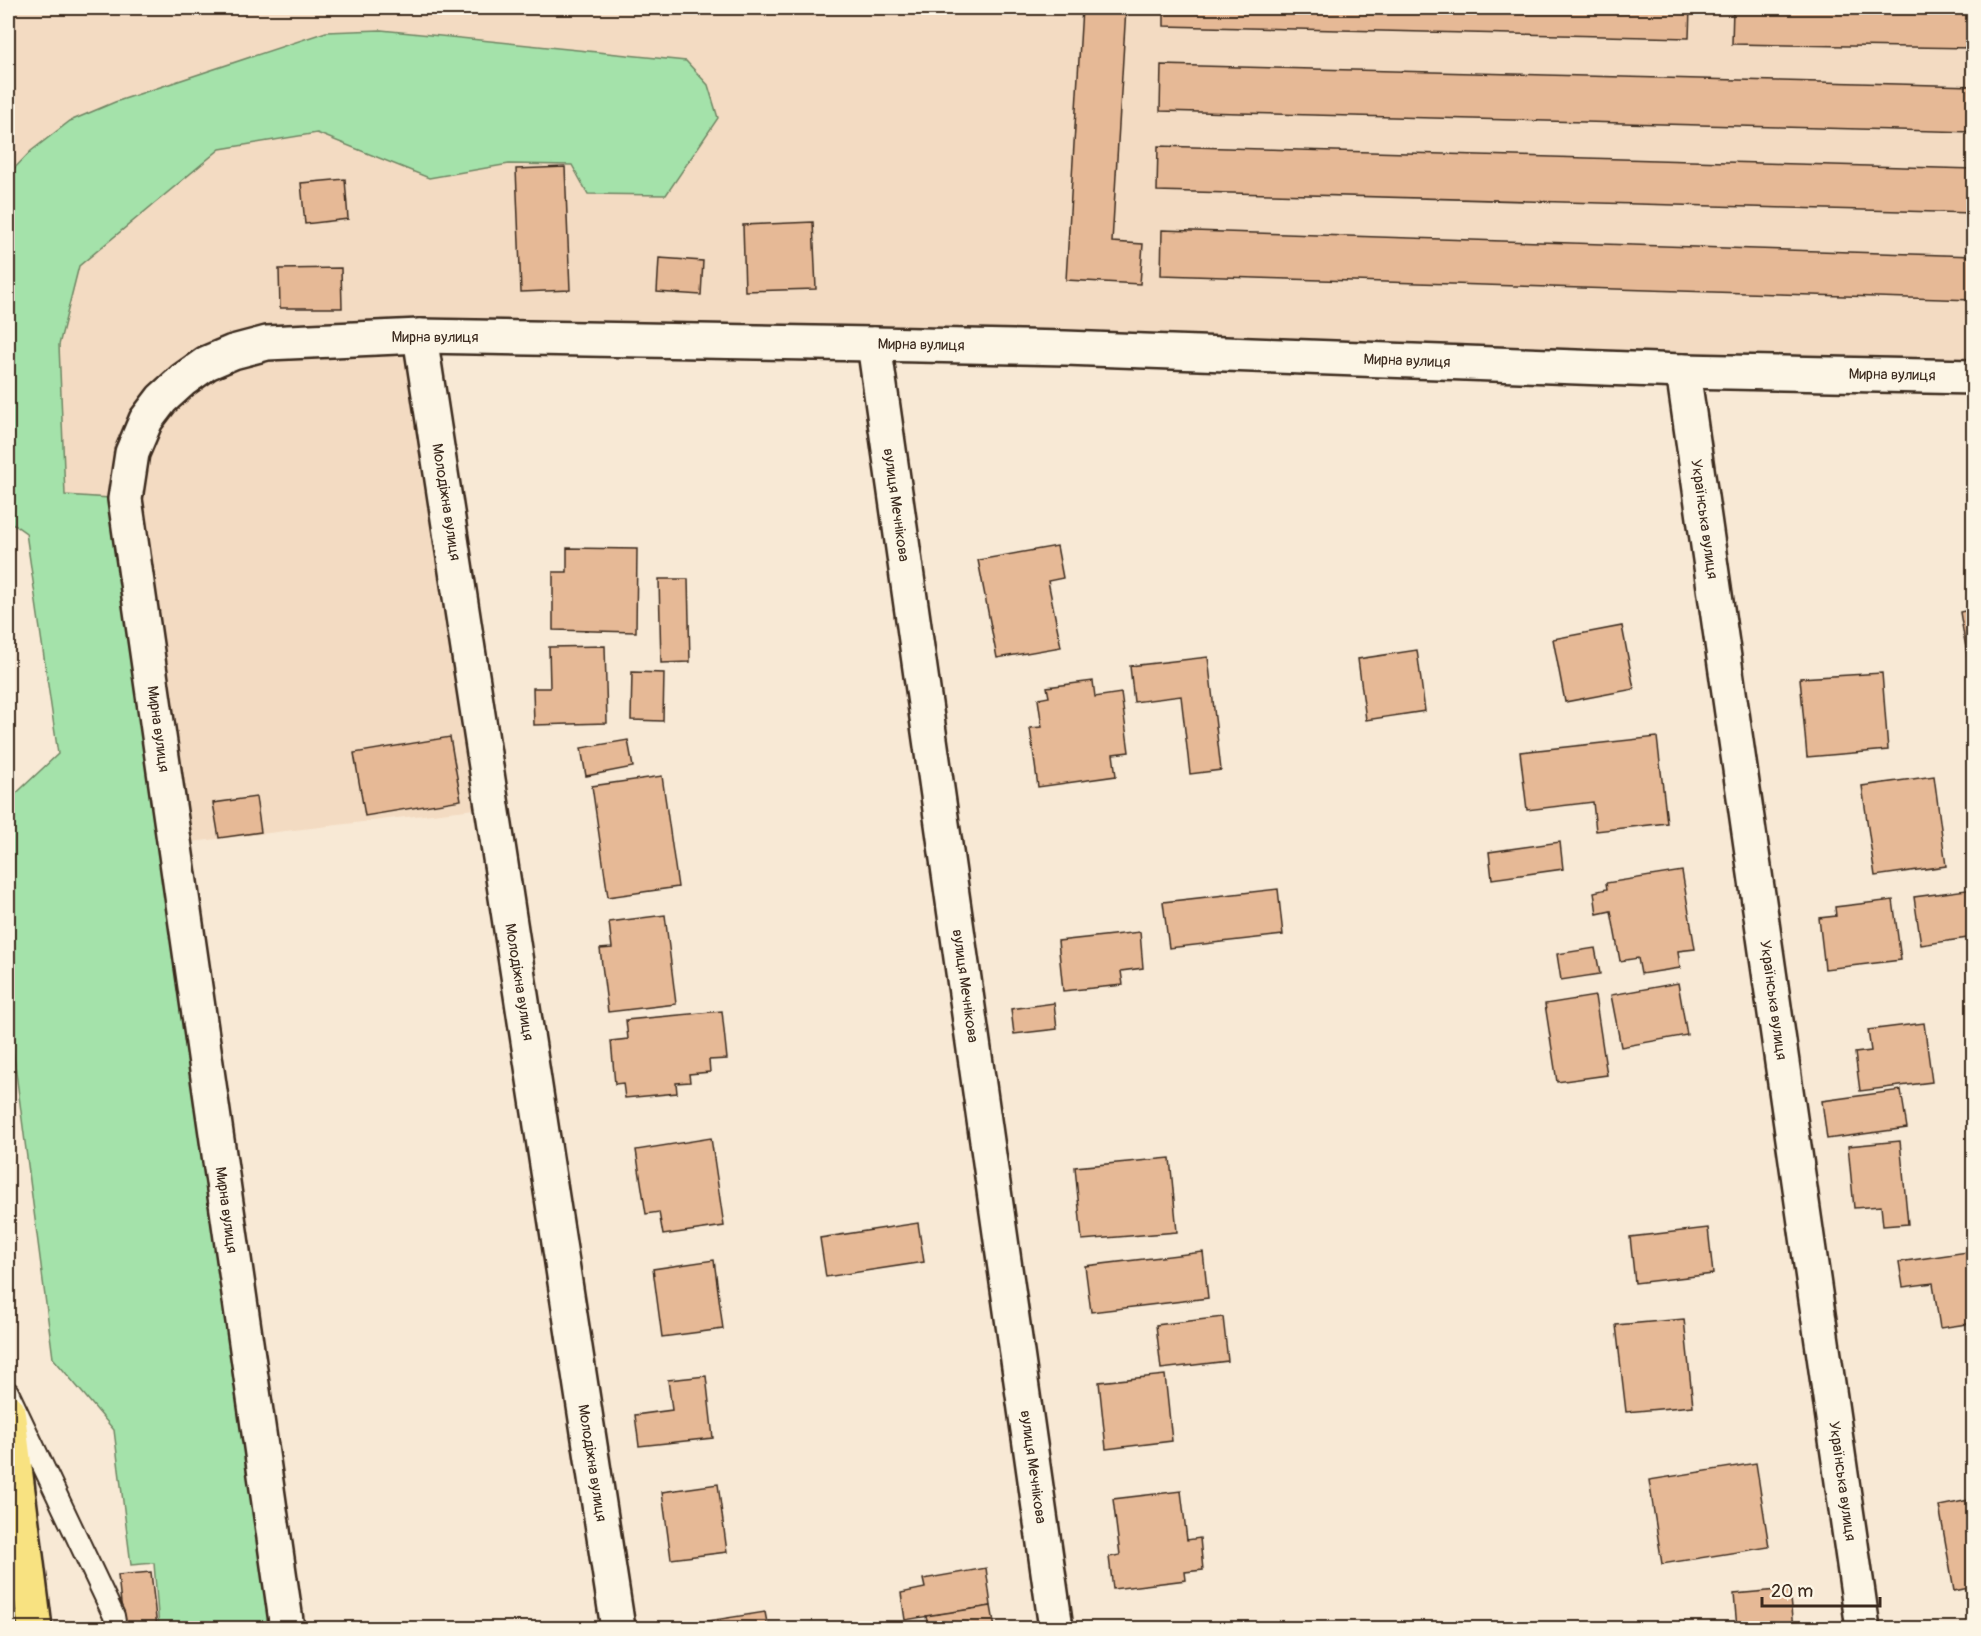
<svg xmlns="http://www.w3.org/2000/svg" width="1981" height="1636" viewBox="0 0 1981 1636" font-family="Pangolin,sans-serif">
  <rect width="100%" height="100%" fill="#f8e9d5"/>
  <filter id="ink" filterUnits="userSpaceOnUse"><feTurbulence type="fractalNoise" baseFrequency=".0167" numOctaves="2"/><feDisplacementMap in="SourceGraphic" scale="12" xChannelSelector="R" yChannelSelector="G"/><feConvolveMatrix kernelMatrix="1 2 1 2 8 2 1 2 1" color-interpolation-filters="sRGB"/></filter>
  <g filter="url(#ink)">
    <!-- built -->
    <path fill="#f3dbc2" d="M8,8H1973V377L421,336L492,807L174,844L65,495L59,345L79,266L8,272Z"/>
    <!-- green -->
    <path fill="#a4e2aa" stroke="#708664" stroke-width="1.5" d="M381,30L686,61L708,85L718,118L666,195L588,194L572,165L509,164L429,178L317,133L220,149L79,266L59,345L65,495L125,499L287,1628H159L154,1563L131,1565L114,1430L53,1358L8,1011V801L58,754L26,533L8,520V175L31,151L70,121L115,102L326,32Z"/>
    <!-- building -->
    <g fill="#e6b996" stroke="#3b2a1e" stroke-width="1.5">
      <path d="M1082,8H1126L1112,242L1143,244L1140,284L1066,280Z"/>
      <path d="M1164,8H1690L1689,38L1164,26Z"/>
      <path d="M1733,8H1974V48L1732,44Z"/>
      <path d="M1161,65L1974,86V132L1160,111Z"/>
      <path d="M1158,146L1974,169V213L1157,191Z"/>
      <path d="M565,167L570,290L521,292L516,169Z"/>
      <path d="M345,179L348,219L305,224L301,183Z"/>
      <path d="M813,222L816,289L745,291L743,225Z"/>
      <path d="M1162,230L1974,256V300L1161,275Z"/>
      <path d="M659,258L703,261L701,295L657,292Z"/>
      <path d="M341,268L342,308H280L279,269Z"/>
      <path d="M1057,546L1063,578L1048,581L1061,647L997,658L978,560Z"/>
      <path d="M567,548L637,549L636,632L553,630V572H567Z"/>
      <path d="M659,579H688L690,662L661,663Z"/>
      <path d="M1974,609V685H1972L1960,612Z"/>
      <path d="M1622,626L1634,689L1565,702L1553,639Z"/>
      <path d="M605,646L607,723L534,725L533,688H550L549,647Z"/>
      <path d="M1417,650L1425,711L1366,720L1358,659Z"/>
      <path d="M1208,657L1221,770L1190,774L1181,696L1134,702L1130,666Z"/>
      <path d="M632,672L664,673L663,721L631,720Z"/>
      <path d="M1882,673L1888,750L1807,757L1800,678Z"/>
      <path d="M1093,681L1095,697L1121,693L1129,752L1113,754L1116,776L1038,787L1030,728L1042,727L1038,699L1049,697L1047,687Z"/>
      <path d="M450,737L461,800L365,816L354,753Z"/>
      <path d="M1657,737L1667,823L1596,831L1593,802L1527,810L1520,752Z"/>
      <path d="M628,740L633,767L586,776L581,748Z"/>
      <path d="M662,776L678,887L608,897L592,786Z"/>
      <path d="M1934,776L1946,866L1875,876L1862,786Z"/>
      <path d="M256,797L261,832L219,838L213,803Z"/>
      <path d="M1560,842L1563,869L1492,879L1489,852Z"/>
      <path d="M1682,871L1695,949L1678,951L1680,968L1641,974L1638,958L1620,961L1611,911L1597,914L1594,892L1607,889L1606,883Z"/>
      <path d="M1278,889L1283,935L1169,948L1163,902Z"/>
      <path d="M1974,889V937L1921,945L1914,897Z"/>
      <path d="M1893,900L1901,960L1825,969L1819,918L1836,916L1835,907Z"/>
      <path d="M665,915L676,1004L608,1012L600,949L612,948L609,922Z"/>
      <path d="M1140,932L1143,968L1121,971L1123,985L1063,991L1058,941Z"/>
      <path d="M1595,948L1600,974L1561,980L1557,954Z"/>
      <path d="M1678,983L1687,1035L1621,1047L1611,995Z"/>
      <path d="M1595,996L1607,1075L1557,1082L1545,1004Z"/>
      <path d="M1054,1003L1057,1029L1014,1034L1011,1009Z"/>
      <path d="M722,1011L727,1059L709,1060L710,1072L689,1074L690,1082L676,1083L677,1093L625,1098L623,1083L615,1084L611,1041L628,1039L626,1020Z"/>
      <path d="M1924,1023L1932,1082L1860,1091L1855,1053L1871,1051L1868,1030Z"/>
      <path d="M1901,1090L1907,1128L1827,1139L1822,1101Z"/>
      <path d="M711,1138L724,1226L663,1235L659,1212L646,1214L636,1150Z"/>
      <path d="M1900,1141L1908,1224L1883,1226L1881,1206L1854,1208L1848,1146Z"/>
      <path d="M1170,1158L1177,1232L1082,1240L1075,1167Z"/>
      <path d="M918,1223L924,1262L826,1277L820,1238Z"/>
      <path d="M1708,1228L1713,1274L1635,1283L1630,1237Z"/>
      <path d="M1974,1251V1323L1940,1328L1933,1283L1903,1287L1899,1262Z"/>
      <path d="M1203,1252L1208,1298L1091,1312L1085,1266Z"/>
      <path d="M714,1260L723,1329L662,1337L653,1269Z"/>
      <path d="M1223,1317L1228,1361L1161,1369L1156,1325Z"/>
      <path d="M1684,1319L1693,1406L1626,1412L1616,1325Z"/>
      <path d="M1165,1375L1172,1441L1106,1449L1099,1382Z"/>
      <path d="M706,1376L713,1438L639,1446L635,1415L672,1410L668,1380Z"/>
      <path d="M1756,1463L1769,1547L1662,1564L1649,1480Z"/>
      <path d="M718,1484L727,1552L671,1559L662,1492Z"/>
      <path d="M1181,1491L1187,1540L1200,1538L1203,1570L1185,1572L1186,1580L1113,1589L1109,1557L1120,1555L1113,1499Z"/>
      <path d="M1974,1499V1587L1954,1591L1939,1506Z"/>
      <path d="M986,1568L991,1606L905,1620L901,1593L925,1588L923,1579Z"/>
      <path d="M151,1572L157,1628H132L123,1622L118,1575Z"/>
      <path d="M1789,1589L1793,1628H1737L1734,1594Z"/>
      <path d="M991,1606L995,1628H928L926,1616Z"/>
      <path d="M765,1612L768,1628H696L695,1623Z"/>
    </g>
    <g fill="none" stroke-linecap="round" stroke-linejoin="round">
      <!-- service casing -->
      <g stroke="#3b2a1e" stroke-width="24">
        <path id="service" d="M8,1392L114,1616L116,1628"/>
      </g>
      <!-- minor casing -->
      <g stroke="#3b2a1e" stroke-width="38">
        <g id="minor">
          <path d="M420,336L618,1628"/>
          <path d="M874,344L1056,1628"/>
          <path d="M1683,371L1863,1628"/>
          <path d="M287,1628L125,499L132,453L146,420L162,399L183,380L207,363L233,352L267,343L420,336L874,344L1065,348L1683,371L1974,377"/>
        </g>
      </g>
      <!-- trunk casing -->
      <g stroke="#3b2a1e" stroke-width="38">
        <path id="trunk" d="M8,1411L35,1628"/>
      </g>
      <!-- service -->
      <use href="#service" stroke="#fcf5e5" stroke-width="20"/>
      <!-- minor -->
      <use href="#minor" stroke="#fcf5e5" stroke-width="33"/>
      <!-- trunk -->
      <use href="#trunk" stroke="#f8e281" stroke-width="33"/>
    </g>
  </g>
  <g text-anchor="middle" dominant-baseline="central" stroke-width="4.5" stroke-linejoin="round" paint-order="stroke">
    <!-- street labels -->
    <g font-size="15" fill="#3b2a1e" stroke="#fcf5e5">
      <text x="435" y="337">Мирна вулиця</text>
      <text transform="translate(921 345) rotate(1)">Мирна вулиця</text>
      <text transform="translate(1407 361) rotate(2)">Мирна вулиця</text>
      <text transform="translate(1892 375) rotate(1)">Мирна вулиця</text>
      <text transform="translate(446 502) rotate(81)">Молодіжна вулиця</text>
      <text transform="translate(896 505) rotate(82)">вулиця Мечнікова</text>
      <text transform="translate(1704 519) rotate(82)">Українська вулиця</text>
      <text transform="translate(158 729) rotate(82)">Мирна вулиця</text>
      <text transform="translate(519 982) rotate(81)">Молодіжна вулиця</text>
      <text transform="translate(965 986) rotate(82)">вулиця Мечнікова</text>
      <text transform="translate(1773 1000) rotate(82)">Українська вулиця</text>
      <text transform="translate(226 1210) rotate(82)">Мирна вулиця</text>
      <text transform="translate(592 1463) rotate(81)">Молодіжна вулиця</text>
      <text transform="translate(1033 1467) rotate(82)">вулиця Мечнікова</text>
      <text transform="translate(1842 1481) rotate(82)">Українська вулиця</text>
    </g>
  </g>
  <!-- margin -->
  <rect width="1981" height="1636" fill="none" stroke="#fcf5e5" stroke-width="30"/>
  <rect x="15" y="15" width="1951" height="1606" fill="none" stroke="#3b2a1e" stroke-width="2" filter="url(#ink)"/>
  <!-- scale -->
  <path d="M1762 1597v9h118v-9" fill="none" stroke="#3b2a1e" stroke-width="3"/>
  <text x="1771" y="1597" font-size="18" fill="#3b2a1e" stroke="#fcf5e5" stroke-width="4.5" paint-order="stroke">20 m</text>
</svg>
